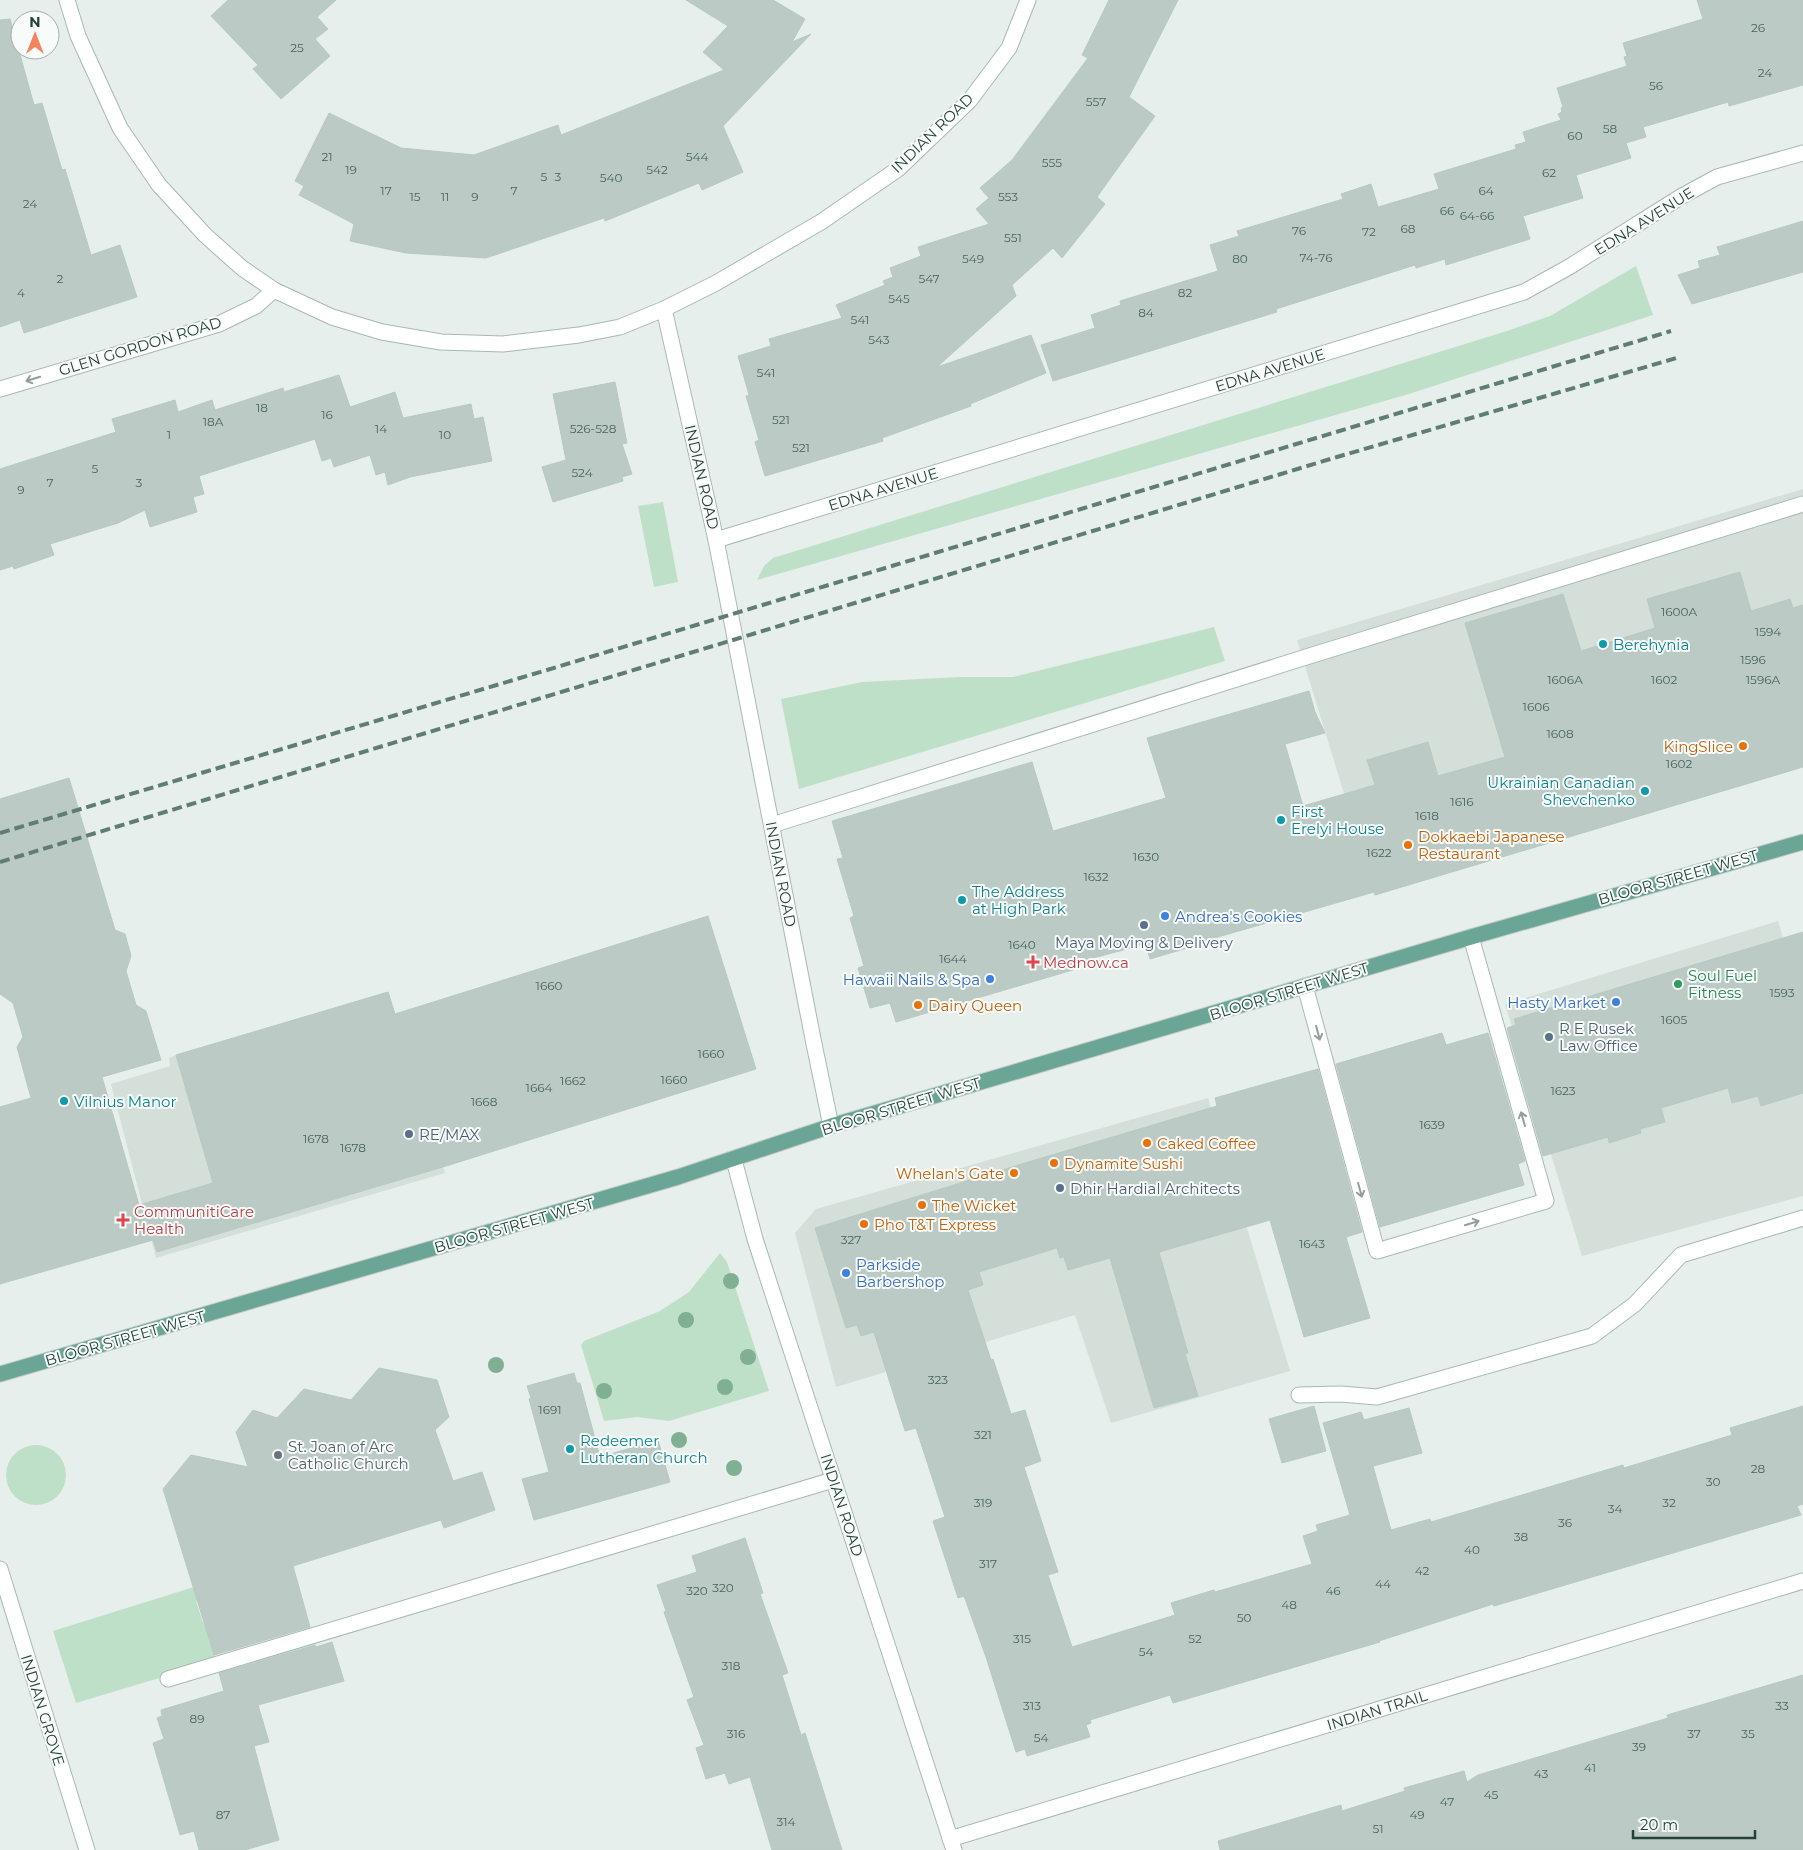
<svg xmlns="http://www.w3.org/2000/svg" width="1803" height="1850" viewBox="0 0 1803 1850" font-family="Montserrat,sans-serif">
  <rect width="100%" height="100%" fill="#e6efeb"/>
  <!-- built -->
  <g fill="#d4dfda">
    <path d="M1803,489V766L1375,895L1297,640Z"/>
    <path d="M1778,921L1803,1004V1196L1582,1256L1505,1004Z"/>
    <path d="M388,992L445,1173L156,1258L111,1084L170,1066L169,1058L176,1055Z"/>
    <path d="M1208,1098L1290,1371L1111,1423L1075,1315L836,1387L795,1233L816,1209Z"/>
  </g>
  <!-- green -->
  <g fill="#bfe0c8">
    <path d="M1636,266L1653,315L1409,394L757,580L764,566L773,558L1507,331L1550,316Z"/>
    <path d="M663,502L678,582L654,587L638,506Z"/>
    <path d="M1214,627L1225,661L799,789L781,699L862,682L960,677H1013Z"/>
    <path d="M720,1253L727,1262L769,1391L669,1421L637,1417L604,1421L581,1345L584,1341L660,1311L689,1292Z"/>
    <circle cx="36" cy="1475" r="30"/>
    <path d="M194,1587L199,1599L196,1601L203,1623H205L216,1661L76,1703L53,1631Z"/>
  </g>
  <!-- building -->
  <g fill="#bbcac4" stroke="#b8c9c2">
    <path d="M228,0H336L317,17L328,29L315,39L330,56L281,99L253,69L258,65L211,16Z"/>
    <path d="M686,0H773L805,19L792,42L811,34L723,126L743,172L702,190L699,183L605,221L604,218L486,258L406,253L350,241L354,224L299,195L304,186L295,181L329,113L401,148L474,155L558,125L561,135L724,70L703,52L728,26Z"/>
    <path d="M1109,0H1178L1129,97L1155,116L1097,197L1105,204L1062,258L1053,248L1012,285L1016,296L937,367L1031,335L1046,373L970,404L971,406L882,438L883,441L765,476L755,442L759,440L746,396L749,395L738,356L771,346L769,339L842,318L836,305L885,285L883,281L893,277L890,268L921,256L918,247L989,224L976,209L989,198L980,188L1012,160L1088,58L1082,55Z"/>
    <path d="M1697,0H1803V85L1729,106L1728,102L1643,127L1646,137L1626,143L1631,158L1576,175L1583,198L1523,216L1530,239L1446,265L1445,259L1416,268L1415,265L1276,309L1277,312L1053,381L1041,345L1095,328L1091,315L1121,305L1120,301L1218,271L1210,245L1239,236L1237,231L1343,199L1341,194L1371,184L1378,207L1439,189L1434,174L1516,149L1515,145L1526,142L1523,132L1561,120L1558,114L1562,112L1561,108L1563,107L1557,88L1627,66L1624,57L1627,56L1623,43L1703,19Z"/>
    <path d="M10,19L34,105L42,103L62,170L65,169L91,255L120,245L137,297L24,333L20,320L0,327V20Z"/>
    <path d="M1803,221V272L1692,304L1678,275L1700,268L1698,261L1720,255L1717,247Z"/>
    <path d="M339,375L350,407L395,392L403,418L471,404L474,419L483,417L492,461L410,477L388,485L385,472L376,475L370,455L334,467L331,458L322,461L315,439L199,476L204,494L193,497L197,512L150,527L145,510L118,523L50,544L54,555L14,569L13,566L0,570V469L116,432L112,419L175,400L178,412L212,400L215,410L283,388L284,392Z"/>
    <path d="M615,382L627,443L622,444L632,474L622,477L623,481L553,502L542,467L566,460L553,394Z"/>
    <path d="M1740,572L1751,611L1790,599L1793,608L1803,605V767L1375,895L1374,892L1204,941V943L1150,959L1146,944L1074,963L1076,969L896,1022L890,1003L870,1008L858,968L864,966L850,918L854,916L837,859L843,858L832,821L1032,762L1053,831L1166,798L1147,738L1309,691L1315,712L1325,733L1285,744L1303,806L1375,785L1367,760L1428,742L1438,776L1505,757L1465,623L1563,594L1581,651L1655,628L1647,599Z"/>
    <path d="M69,778L115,930L125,934L131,956L126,971L136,1005L146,1011L161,1060L102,1077L139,1205L213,1183L176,1055L388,992L395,1014L708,916L756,1069L446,1166L157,1252L153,1240L0,1284V1107L31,1098L17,1047L23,1037L13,1003L0,994V799Z"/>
    <path d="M1803,932V1093L1761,1106L1758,1096L1732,1103L1728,1088L1661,1108L1665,1122L1640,1129L1641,1133L1609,1143L1608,1137L1543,1156L1507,1028L1516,1025L1514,1019Z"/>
    <path d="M1442,1033L1446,1045L1488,1033L1525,1161L1518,1164L1524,1185L1380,1227L1336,1064Z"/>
    <path d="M1318,1069L1362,1232L1346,1237L1370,1318L1304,1337L1270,1220L1159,1252L1188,1353L1185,1354L1198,1396L1154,1408L1110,1258L1068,1270L1064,1257L1060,1258L1057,1248L979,1272L983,1285L968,1290L991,1360L993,1359L1011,1414L1025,1410L1041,1461L1024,1467L1058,1572L1048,1575L1072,1647L1175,1615L1171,1603L1214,1590L1215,1592L1312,1564L1303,1536L1318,1531L1316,1525L1350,1515L1323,1423L1361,1412L1364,1420L1409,1408L1422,1453L1373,1466L1391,1530L1430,1519L1431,1522L1623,1465L1624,1468L1732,1435L1730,1428L1803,1406V1504L1797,1506L1801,1515L1535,1594L1494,1606L1493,1604L1379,1641L1380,1642L1173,1703L1170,1695L1090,1720L1091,1723L1086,1725L1090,1737L1027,1756L1025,1749L1016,1752L986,1657L964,1596L958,1598L933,1521L945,1517L916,1428L905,1431L874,1332L861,1336L857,1325L846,1328L815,1228L1025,1163L1217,1106L1215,1098Z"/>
    <path d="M379,1368L437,1380L449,1417L435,1430L453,1481L482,1472L495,1510L444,1528L441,1520L293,1566L310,1627L214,1655L163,1489L191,1455L248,1467L236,1432L253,1410L277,1418L304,1389L351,1400Z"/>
    <path d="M574,1373L577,1383H580L600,1457L658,1440L670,1482L534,1520L522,1479L549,1472L529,1399L531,1398L527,1386Z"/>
    <path d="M1314,1406L1326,1451L1282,1463L1269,1419Z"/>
    <path d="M745,1538L763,1593L760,1594L788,1673L782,1675L801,1735L805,1733L842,1850H772L750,1777L729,1784L725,1773L706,1779L696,1748L704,1745L687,1700L694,1697L664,1612L666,1611L657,1585L697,1572L692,1556Z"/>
    <path d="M332,1642L344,1681L258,1705L269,1742L254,1746L279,1840L245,1850H199L194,1831L180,1835L153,1743L164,1739L157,1718L162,1716L161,1710L224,1691L219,1673L315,1645L316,1647Z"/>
    <path d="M1803,1675V1850H1220L1218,1841L1341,1805L1342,1811L1405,1791L1404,1788L1464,1771L1467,1782L1478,1775L1668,1718L1667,1715Z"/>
  </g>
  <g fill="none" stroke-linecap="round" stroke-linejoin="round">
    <!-- minor casing -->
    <g stroke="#a8b8b2" stroke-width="17">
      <g id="minor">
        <path d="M67,0L78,36L120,128L159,185L205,235L242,268L274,290L332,317L382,332L441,342L503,344L579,335L620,327L664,309L716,283L821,222L898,169L970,100L1009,48L1028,0"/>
        <path d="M664,309L716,540L813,1039L831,1126"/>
        <path d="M0,389L219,324L256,306L274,290"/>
        <path d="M716,540L1524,292L1569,267L1682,196L1717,177L1803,153"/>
        <path d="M772,825L1319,653L1803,504"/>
        <path d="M1305,986L1377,1251L1546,1201L1471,937"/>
        <path d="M734,1160L755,1239L954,1850"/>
        <path d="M1299,1395L1341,1394L1377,1397L1592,1336L1635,1304L1681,1255L1803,1218"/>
        <path d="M0,1569L87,1850"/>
        <path d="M168,1679L833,1480"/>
        <path d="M950,1839L1803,1581"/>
      </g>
    </g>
    <!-- major casing -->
    <g stroke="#c2cac8" stroke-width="17">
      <path id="major" d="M0,1374L678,1177L831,1126L920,1100L1471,937L1803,842"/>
    </g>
    <!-- minor -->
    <use href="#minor" stroke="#fff" stroke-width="15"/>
    <!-- major -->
    <use href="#major" stroke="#6aa596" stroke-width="15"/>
    <!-- rail -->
    <g stroke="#5f7d75" stroke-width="4" stroke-dasharray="10 5" stroke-linecap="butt">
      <path d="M0,833L547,670L1671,331"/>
      <path d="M0,862L1337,457L1680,357"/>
    </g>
  </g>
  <!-- trees -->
  <g fill="#80af93">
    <circle cx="731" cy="1281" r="8"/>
    <circle cx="686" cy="1320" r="8"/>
    <circle cx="748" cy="1357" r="8"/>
    <circle cx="496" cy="1365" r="8"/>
    <circle cx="725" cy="1387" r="8"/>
    <circle cx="604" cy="1391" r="8"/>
    <circle cx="679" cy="1440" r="8"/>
    <circle cx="734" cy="1468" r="8"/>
  </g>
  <!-- one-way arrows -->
  <defs><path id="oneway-shaft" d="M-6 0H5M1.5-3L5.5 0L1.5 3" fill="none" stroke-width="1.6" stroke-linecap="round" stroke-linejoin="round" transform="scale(1.25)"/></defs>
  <g stroke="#92a09c">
    <use href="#oneway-shaft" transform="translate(33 379) rotate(163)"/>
    <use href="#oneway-shaft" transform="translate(1318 1033) rotate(75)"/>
    <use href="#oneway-shaft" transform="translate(1523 1119) rotate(-106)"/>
    <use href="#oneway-shaft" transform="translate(1360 1190) rotate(75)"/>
    <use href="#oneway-shaft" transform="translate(1472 1223) rotate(-17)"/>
  </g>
  <!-- markers -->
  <g fill="#0f9aa8" stroke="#f7fbf9" stroke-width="2">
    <circle cx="1603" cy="644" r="5"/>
    <circle cx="1645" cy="791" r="5"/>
    <circle cx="1281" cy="820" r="5"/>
    <circle cx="962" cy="900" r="5"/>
    <circle cx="64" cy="1101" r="5"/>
    <circle cx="570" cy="1449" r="5"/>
  </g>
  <g fill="#e8710a" stroke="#f7fbf9" stroke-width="2">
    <circle cx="1743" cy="746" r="5"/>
    <circle cx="1408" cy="845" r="5"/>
    <circle cx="918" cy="1005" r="5"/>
    <circle cx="1147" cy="1143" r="5"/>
    <circle cx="1054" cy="1163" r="5"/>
    <circle cx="1014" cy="1173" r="5"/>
    <circle cx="922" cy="1205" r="5"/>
    <circle cx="864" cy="1224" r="5"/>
  </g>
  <g fill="#3f7fe0" stroke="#f7fbf9" stroke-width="2">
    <circle cx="1165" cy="916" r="5"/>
    <circle cx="990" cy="979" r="5"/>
    <circle cx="1616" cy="1002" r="5"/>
    <circle cx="846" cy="1273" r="5"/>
  </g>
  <g fill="#5c6f8a" stroke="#f7fbf9" stroke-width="2">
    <circle cx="1144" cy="925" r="5"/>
    <circle cx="1549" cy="1037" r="5"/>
    <circle cx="409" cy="1134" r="5"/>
    <circle cx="1060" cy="1188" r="5"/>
  </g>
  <g fill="#e0444e" stroke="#f7fbf9" stroke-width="2">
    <path d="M1030.5 954.5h5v5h5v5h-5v5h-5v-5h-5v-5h5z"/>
    <path d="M120.5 1212.5h5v5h5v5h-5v5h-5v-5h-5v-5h5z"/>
  </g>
  <circle fill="#2e9e5b" stroke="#f7fbf9" stroke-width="2" cx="1678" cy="984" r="5"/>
  <circle fill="#6b7280" stroke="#f7fbf9" stroke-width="2" cx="278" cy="1455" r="5"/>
  <g text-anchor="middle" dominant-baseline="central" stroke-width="4" stroke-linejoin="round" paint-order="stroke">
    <!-- number labels -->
    <g font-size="12" fill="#4a645c">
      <text x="1758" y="27">26</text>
      <text x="297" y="47">25</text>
      <text x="1765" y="72">24</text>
      <text x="1656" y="85">56</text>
      <text x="1096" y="101">557</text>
      <text x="1610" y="128">58</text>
      <text x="1575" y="135">60</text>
      <text x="327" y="156">21</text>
      <text x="697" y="156">544</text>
      <text x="1052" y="162">555</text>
      <text x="351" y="169">19</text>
      <text x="657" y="169">542</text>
      <text x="1549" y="172">62</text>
      <text x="544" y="176">5</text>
      <text x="558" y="176">3</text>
      <text x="611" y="177">540</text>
      <text x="386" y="190">17</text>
      <text x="514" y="190">7</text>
      <text x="1486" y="190">64</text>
      <text x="415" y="196">15</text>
      <text x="445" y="196">11</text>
      <text x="475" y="196">9</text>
      <text x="1008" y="196">553</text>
      <text x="30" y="203">24</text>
      <text x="1447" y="210">66</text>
      <text x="1477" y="215">64-66</text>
      <text x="1408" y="228">68</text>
      <text x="1299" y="230">76</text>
      <text x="1369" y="231">72</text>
      <text x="1013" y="237">551</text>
      <text x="1316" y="257">74-76</text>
      <text x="973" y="258">549</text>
      <text x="1240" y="258">80</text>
      <text x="60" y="278">2</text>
      <text x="929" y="278">547</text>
      <text x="21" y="292">4</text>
      <text x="1185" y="292">82</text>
      <text x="899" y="298">545</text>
      <text x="1146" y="312">84</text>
      <text x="860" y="319">541</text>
      <text x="879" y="339">543</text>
      <text x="766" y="372">541</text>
      <text x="262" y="407">18</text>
      <text x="327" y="414">16</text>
      <text x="781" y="419">521</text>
      <text x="213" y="421">18A</text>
      <text x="381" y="428">14</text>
      <text x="593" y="428">526-528</text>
      <text x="169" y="434">1</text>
      <text x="445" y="434">10</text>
      <text x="801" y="447">521</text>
      <text x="95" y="468">5</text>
      <text x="582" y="472">524</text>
      <text x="50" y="482">7</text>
      <text x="139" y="482">3</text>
      <text x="21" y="489">9</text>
      <text x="1679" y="611">1600A</text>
      <text x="1768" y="631">1594</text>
      <text x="1753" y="659">1596</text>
      <text x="1565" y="679">1606A</text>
      <text x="1664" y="679">1602</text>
      <text x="1763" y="679">1596A</text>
      <text x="1536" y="706">1606</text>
      <text x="1560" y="733">1608</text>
      <text x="1679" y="763">1602</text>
      <text x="1462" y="801">1616</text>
      <text x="1427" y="815">1618</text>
      <text x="1379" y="852">1622</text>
      <text x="1146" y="856">1630</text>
      <text x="1096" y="876">1632</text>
      <text x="1022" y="944">1640</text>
      <text x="953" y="958">1644</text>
      <text x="549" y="985">1660</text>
      <text x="1782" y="992">1593</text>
      <text x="1674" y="1019">1605</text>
      <text x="711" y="1053">1660</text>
      <text x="674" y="1079">1660</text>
      <text x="573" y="1080">1662</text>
      <text x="539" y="1087">1664</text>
      <text x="1563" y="1090">1623</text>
      <text x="484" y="1101">1668</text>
      <text x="1432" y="1124">1639</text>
      <text x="316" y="1138">1678</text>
      <text x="353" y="1147">1678</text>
      <text x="851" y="1239">327</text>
      <text x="1312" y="1243">1643</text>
      <text x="938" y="1379">323</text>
      <text x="550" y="1409">1691</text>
      <text x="983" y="1434">321</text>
      <text x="1758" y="1468">28</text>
      <text x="1713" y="1481">30</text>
      <text x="983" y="1502">319</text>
      <text x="1669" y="1502">32</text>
      <text x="1615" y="1508">34</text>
      <text x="1565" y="1522">36</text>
      <text x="1521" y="1536">38</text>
      <text x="1472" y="1549">40</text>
      <text x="988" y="1563">317</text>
      <text x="1422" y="1570">42</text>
      <text x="1383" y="1583">44</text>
      <text x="723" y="1587">320</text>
      <text x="697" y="1590">320</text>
      <text x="1333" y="1590">46</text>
      <text x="1289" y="1604">48</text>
      <text x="1244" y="1617">50</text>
      <text x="1022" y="1638">315</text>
      <text x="1195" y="1638">52</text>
      <text x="1146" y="1651">54</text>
      <text x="731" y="1665">318</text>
      <text x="1032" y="1705">313</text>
      <text x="1782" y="1705">33</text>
      <text x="197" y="1718">89</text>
      <text x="736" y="1733">316</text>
      <text x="1694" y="1733">37</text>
      <text x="1748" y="1733">35</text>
      <text x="1041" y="1737">54</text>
      <text x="1639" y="1746">39</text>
      <text x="1590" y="1767">41</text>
      <text x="1541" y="1773">43</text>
      <text x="1491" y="1794">45</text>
      <text x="1447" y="1801">47</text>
      <text x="223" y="1814">87</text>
      <text x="1417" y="1814">49</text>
      <text x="786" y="1821">314</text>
      <text x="1378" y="1828">51</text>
    </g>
    <!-- street labels -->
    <g font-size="15" fill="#24423a" stroke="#f7fbf9">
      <text transform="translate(932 133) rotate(-44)">INDIAN ROAD</text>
      <text transform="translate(1644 221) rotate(-32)">EDNA AVENUE</text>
      <text transform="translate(140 346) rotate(-17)">GLEN GORDON ROAD</text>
      <text transform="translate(1270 370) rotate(-17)">EDNA AVENUE</text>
      <text transform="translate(702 477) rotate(77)">INDIAN ROAD</text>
      <text transform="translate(883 489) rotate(-17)">EDNA AVENUE</text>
      <text transform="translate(781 874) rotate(79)">INDIAN ROAD</text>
      <text transform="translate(1678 877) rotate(-16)">BLOOR STREET WEST</text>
      <text transform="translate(1289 991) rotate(-17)">BLOOR STREET WEST</text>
      <text transform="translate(901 1106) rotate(-17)">BLOOR STREET WEST</text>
      <text transform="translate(514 1225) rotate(-16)">BLOOR STREET WEST</text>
      <text transform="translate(125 1338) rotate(-16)">BLOOR STREET WEST</text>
      <text transform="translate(842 1505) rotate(72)">INDIAN ROAD</text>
      <text transform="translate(43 1710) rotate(73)">INDIAN GROVE</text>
      <text transform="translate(1377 1710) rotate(-17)">INDIAN TRAIL</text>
    </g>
    <!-- culture labels -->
    <g font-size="15" fill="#0d838f" stroke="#f7fbf9" text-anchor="start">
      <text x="1613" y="644">Berehynia</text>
      <text x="1635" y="782" text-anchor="end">Ukrainian Canadian<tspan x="1635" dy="17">Shevchenko</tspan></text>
      <text x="1291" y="811">First<tspan x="1291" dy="17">Erelyi House</tspan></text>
      <text x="972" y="891">The Address<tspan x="972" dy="17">at High Park</tspan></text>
      <text x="74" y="1101">Vilnius Manor</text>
      <text x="580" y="1440">Redeemer<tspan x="580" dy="17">Lutheran Church</tspan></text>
    </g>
    <!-- food labels -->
    <g font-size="15" fill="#c56008" stroke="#f7fbf9" text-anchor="start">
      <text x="1733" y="746" text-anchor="end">KingSlice</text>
      <text x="1418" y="836">Dokkaebi Japanese<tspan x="1418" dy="17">Restaurant</tspan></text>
      <text x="928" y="1005">Dairy Queen</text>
      <text x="1157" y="1143">Caked Coffee</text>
      <text x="1064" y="1163">Dynamite Sushi</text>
      <text x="1004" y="1173" text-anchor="end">Whelan's Gate</text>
      <text x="932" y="1205">The Wicket</text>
      <text x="874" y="1224">Pho T&amp;T Express</text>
    </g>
    <!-- shop labels -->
    <g font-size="15" fill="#366cbe" stroke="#f7fbf9" text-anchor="start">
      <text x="1175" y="916">Andrea's Cookies</text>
      <text x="980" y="979" text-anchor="end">Hawaii Nails &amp; Spa</text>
      <text x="1606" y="1002" text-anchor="end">Hasty Market</text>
      <text x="856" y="1264">Parkside<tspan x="856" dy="17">Barbershop</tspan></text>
    </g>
    <!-- service labels -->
    <g font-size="15" fill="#4e5e75" stroke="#f7fbf9" text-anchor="start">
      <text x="1144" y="942" text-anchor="middle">Maya Moving &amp; Delivery</text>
      <text x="1559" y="1028">R E Rusek<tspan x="1559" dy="17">Law Office</tspan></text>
      <text x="419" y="1134">RE/MAX</text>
      <text x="1070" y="1188">Dhir Hardial Architects</text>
    </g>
    <!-- health labels -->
    <g font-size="15" fill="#be3a42" stroke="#f7fbf9" text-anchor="start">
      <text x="1043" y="962">Mednow.ca</text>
      <text x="134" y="1211">CommunitiCare<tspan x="134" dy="17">Health</tspan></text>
    </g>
    <!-- leisure labels -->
    <g font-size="15" fill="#27864d" stroke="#f7fbf9" text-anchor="start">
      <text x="1688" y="975">Soul Fuel<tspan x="1688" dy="17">Fitness</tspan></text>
    </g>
    <!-- worship labels -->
    <g font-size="15" fill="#5b616d" stroke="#f7fbf9" text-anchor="start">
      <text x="288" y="1446">St. Joan of Arc<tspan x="288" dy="17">Catholic Church</tspan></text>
    </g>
  </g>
  <!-- north arrow -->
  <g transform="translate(35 35)"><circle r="24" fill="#f7fbf9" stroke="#a3b1ad"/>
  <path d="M0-4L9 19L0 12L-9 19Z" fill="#f4845f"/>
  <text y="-8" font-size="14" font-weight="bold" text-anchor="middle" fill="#24423a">N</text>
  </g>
  <!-- scale -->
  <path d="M1633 1830v8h122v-8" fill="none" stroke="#24423a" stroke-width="2.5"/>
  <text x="1640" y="1830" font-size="15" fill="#24423a" stroke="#f7fbf9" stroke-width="4" paint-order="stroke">20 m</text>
</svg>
